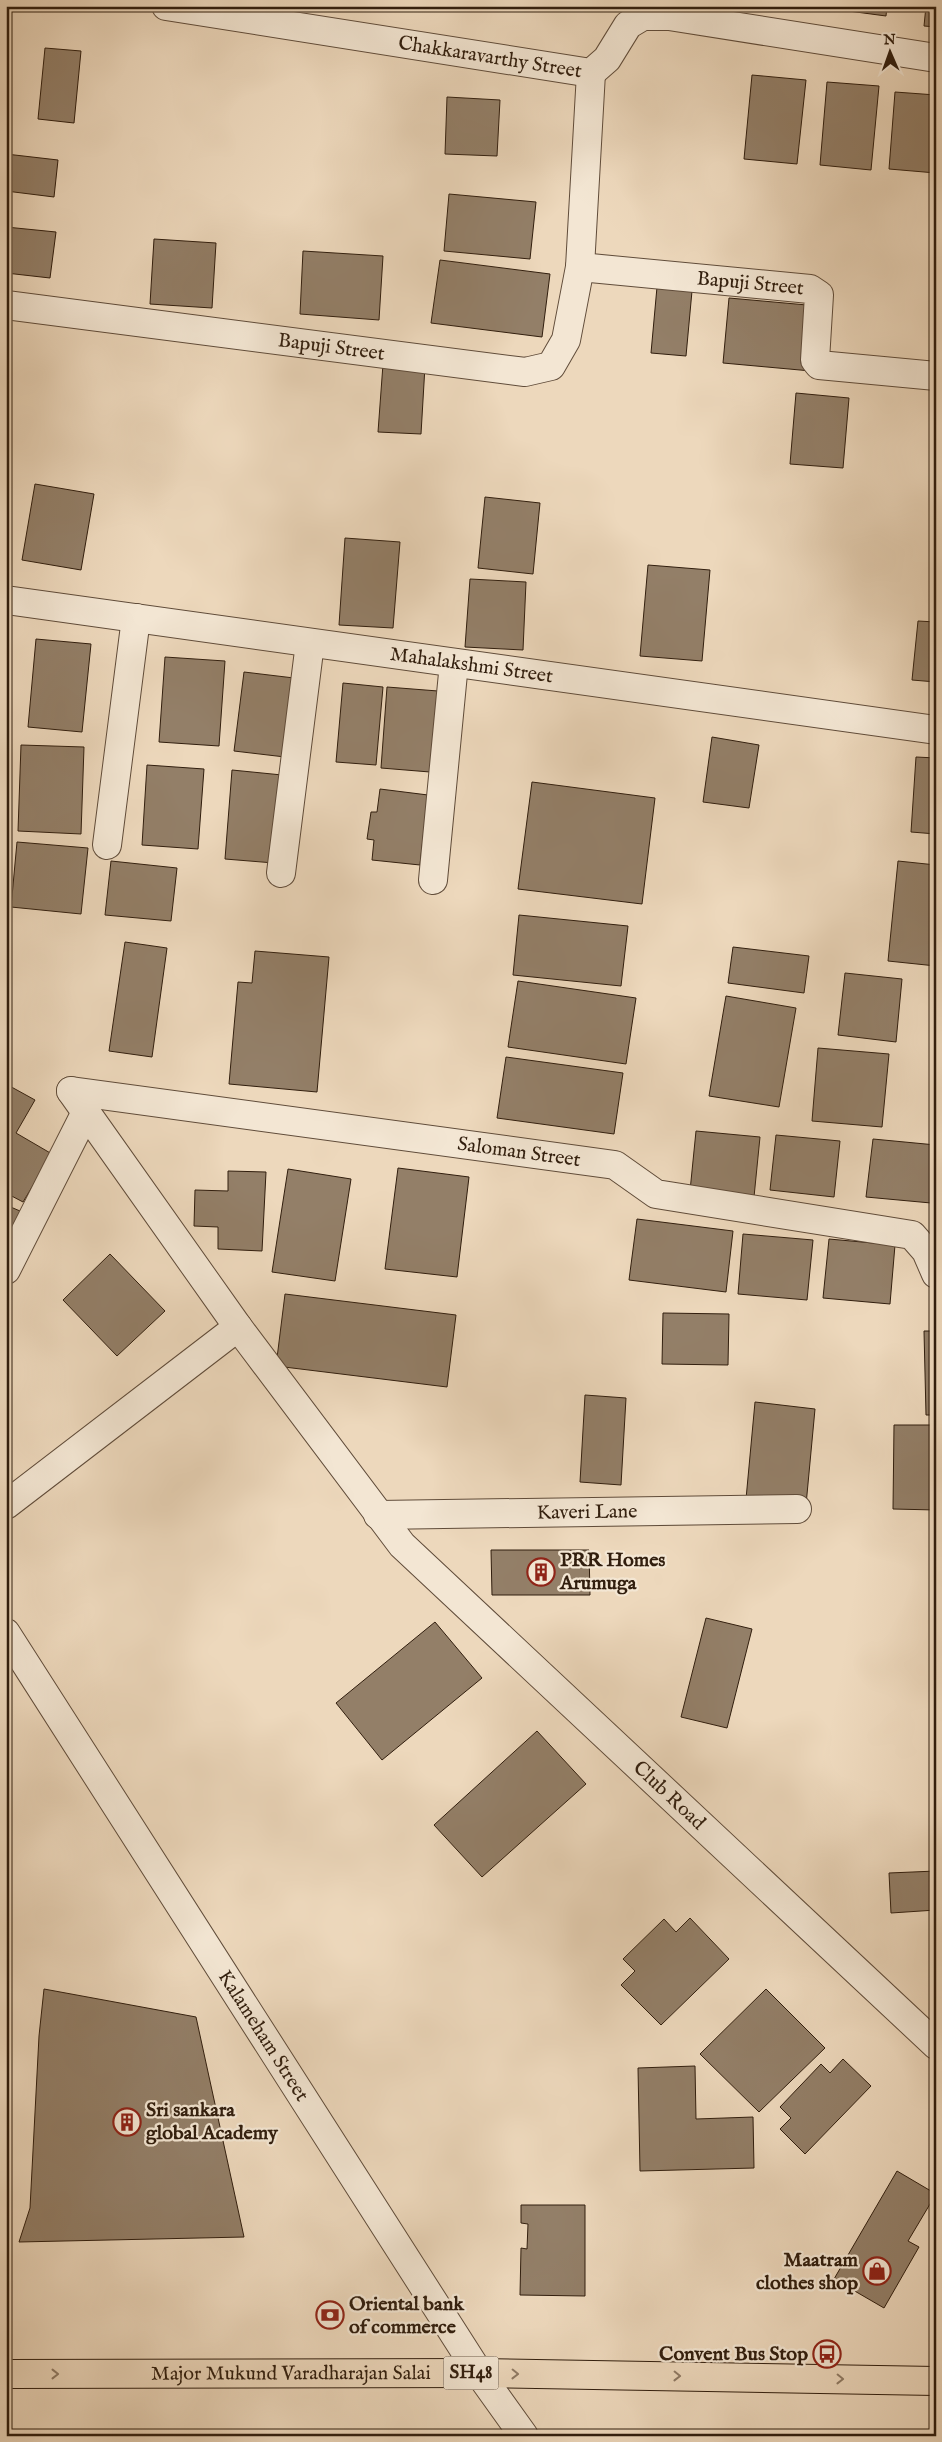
<svg xmlns="http://www.w3.org/2000/svg" width="942" height="2442" viewBox="0 0 942 2442" font-family="'IM FELL English',serif">
  <rect width="100%" height="100%" fill="#edd8bc"/>
  <filter id="stains"><feTurbulence type="fractalNoise" baseFrequency=".004" numOctaves="4"/><feColorMatrix values="0 0 0 0 .2 0 0 0 0 .09 0 0 0 0 .02 0 0 0 .5 -.17"/></filter>
  <radialGradient id="worn" r=".72"><stop offset=".6" stop-color="#630" stop-opacity="0"/><stop offset="1" stop-color="#630" stop-opacity=".3"/></radialGradient>
  <!-- building -->
  <g fill="#937f68" stroke="#311e0e">
    <path d="M826,6H887L886,16L826,8Z"/>
    <path d="M926,6H936V27L924,26Z"/>
    <path d="M45,48L81,51L74,123L38,119Z"/>
    <path d="M752,75L806,80L797,164L744,159Z"/>
    <path d="M827,82L879,86L871,170L820,165Z"/>
    <path d="M895,92L936,95V173L889,169Z"/>
    <path d="M447,97L500,100L497,156L445,154Z"/>
    <path d="M6,154L58,160L54,197L6,191Z"/>
    <path d="M449,194L536,202L530,259L444,251Z"/>
    <path d="M6,227L56,232L50,278L6,273Z"/>
    <path d="M154,239L216,243L212,308L150,304Z"/>
    <path d="M303,251L383,256L379,320L300,314Z"/>
    <path d="M440,260L550,274L542,337L431,323Z"/>
    <path d="M657,287L692,291L686,356L651,353Z"/>
    <path d="M729,298L818,306L811,371L723,363Z"/>
    <path d="M383,364L425,366L421,434L378,432Z"/>
    <path d="M796,393L849,398L843,468L790,464Z"/>
    <path d="M35,484L94,494L81,570L22,560Z"/>
    <path d="M485,497L540,503L533,574L478,568Z"/>
    <path d="M345,538L400,542L393,628L339,625Z"/>
    <path d="M648,565L710,570L702,661L640,656Z"/>
    <path d="M470,579L526,582L523,650L465,647Z"/>
    <path d="M918,621L936,622V682L912,680Z"/>
    <path d="M36,639L91,644L82,732L28,727Z"/>
    <path d="M165,657L225,661L219,746L159,742Z"/>
    <path d="M244,672L294,678L285,757L234,751Z"/>
    <path d="M343,683L383,687L376,765L336,762Z"/>
    <path d="M387,687L438,691L430,772L381,768Z"/>
    <path d="M712,737L759,745L749,808L703,802Z"/>
    <path d="M21,745L84,747L81,834L18,831Z"/>
    <path d="M916,757L936,758V834L911,832Z"/>
    <path d="M147,765L204,769L198,849L142,845Z"/>
    <path d="M232,770L282,775L274,863L225,859Z"/>
    <path d="M532,782L655,798L642,904L518,889Z"/>
    <path d="M380,789L428,795L420,865L372,860L374,840L367,839L371,812H377Z"/>
    <path d="M17,842L88,848L81,914L11,907Z"/>
    <path d="M111,861L177,868L171,921L105,915Z"/>
    <path d="M898,861L936,865V966L888,961Z"/>
    <path d="M519,915L628,926L621,986L513,975Z"/>
    <path d="M125,942L167,948L152,1057L109,1051Z"/>
    <path d="M733,947L809,956L804,993L728,983Z"/>
    <path d="M255,951L329,957L317,1092L229,1084L238,982L252,983Z"/>
    <path d="M845,973L902,979L896,1042L838,1035Z"/>
    <path d="M518,981L636,998L626,1064L508,1047Z"/>
    <path d="M726,996L796,1008L779,1107L709,1096Z"/>
    <path d="M818,1048L889,1054L882,1127L812,1121Z"/>
    <path d="M506,1057L623,1073L614,1134L497,1118Z"/>
    <path d="M6,1084L35,1100L16,1133L52,1154L23,1202L6,1193Z"/>
    <path d="M696,1131L760,1137L754,1197L690,1191Z"/>
    <path d="M776,1135L840,1141L834,1197L770,1190Z"/>
    <path d="M873,1139L936,1145L931,1203L866,1197Z"/>
    <path d="M398,1168L469,1177L457,1277L385,1269Z"/>
    <path d="M288,1169L351,1179L335,1281L272,1272Z"/>
    <path d="M228,1171L266,1172L262,1251L218,1249V1227L194,1226L195,1190L228,1191Z"/>
    <path d="M6,1205L20,1211L6,1243Z"/>
    <path d="M637,1219L733,1231L726,1292L629,1280Z"/>
    <path d="M743,1234L813,1240L807,1300L738,1294Z"/>
    <path d="M829,1239L895,1245L890,1304L823,1298Z"/>
    <path d="M110,1254L165,1311L117,1356L63,1300Z"/>
    <path d="M285,1294L456,1315L447,1387L276,1366Z"/>
    <path d="M663,1313L729,1314L728,1365L662,1364Z"/>
    <path d="M924,1331H936V1415H926Z"/>
    <path d="M585,1395L626,1398L621,1485L580,1482Z"/>
    <path d="M755,1402L815,1409L806,1505L746,1499Z"/>
    <path d="M894,1425H936V1510L893,1509Z"/>
    <path d="M491,1550H589L590,1595H492Z"/>
    <path d="M706,1618L752,1629L727,1728L681,1717Z"/>
    <path d="M435,1622L482,1678L382,1760L336,1703Z"/>
    <path d="M537,1731L586,1784L482,1877L434,1825Z"/>
    <path d="M936,1871V1910L891,1913L889,1873Z"/>
    <path d="M690,1918L729,1959L661,2025L621,1985L635,1971L623,1959L664,1919L676,1932Z"/>
    <path d="M44,1989L196,2017L244,2237L19,2242L30,2208L39,2036Z"/>
    <path d="M766,1989L825,2048L759,2112L700,2054Z"/>
    <path d="M843,2059L871,2086L805,2154L780,2129L791,2118L780,2107L821,2064L830,2073Z"/>
    <path d="M695,2066L696,2119L753,2117L754,2168L640,2171L638,2068Z"/>
    <path d="M897,2171L936,2194L908,2241L919,2247L884,2308L834,2279Z"/>
    <path d="M521,2205H585V2296L520,2295L521,2248L527,2249L528,2224L521,2223Z"/>
  </g>
  <g fill="none" stroke-linecap="round" stroke-linejoin="round">
    <!-- minor casing -->
    <g stroke="#604c3a" stroke-width="30">
      <g id="minor">
        <path id="s1" d="M166,6L591,73L607,59L628,25L643,16H669L936,58"/>
        <path id="s2" d="M580,267L810,289L819,295L815,360L819,365L936,376"/>
        <path id="s3" d="M6,305L525,372L551,366L566,340L580,267L591,73"/>
        <path id="s4" d="M6,600L936,730"/>
        <path d="M107,845L136,618"/>
        <path d="M281,873L310,643"/>
        <path d="M433,880L454,663"/>
        <path id="s5" d="M71,1091L238,1327L402,1545L936,2045"/>
        <path id="s6" d="M71,1091L615,1165L656,1194L912,1235L926,1251L936,1274"/>
        <path d="M6,1270L86,1112"/>
        <path d="M6,1505L238,1327"/>
        <path id="s7" d="M378,1515L797,1509"/>
        <path id="s8" d="M6,1633L479,2373L524,2436"/>
      </g>
    </g>
    <!-- major casing -->
    <g stroke="#311e0e" stroke-width="30">
      <g id="major">
        <path id="s9" d="M6,2374L479,2373L936,2381"/>
      </g>
    </g>
    <!-- minor -->
    <use href="#minor" stroke="#f3e6d3" stroke-width="28"/>
    <!-- major -->
    <use href="#major" stroke="#edd8bc" stroke-width="28"/>
  </g>
  <!-- one-way arrows -->
  <defs><path id="oneway-chevron" d="M-2-3.5L2.5 0L-2 3.5" fill="none" stroke-width="1.6" stroke-linecap="round" stroke-linejoin="round" transform="scale(1.25)"/></defs>
  <g stroke="#8f7b65">
    <use href="#oneway-chevron" transform="translate(55 2374)"/>
    <use href="#oneway-chevron" transform="translate(515 2374) rotate(1)"/>
    <use href="#oneway-chevron" transform="translate(677 2376) rotate(1)"/>
    <use href="#oneway-chevron" transform="translate(840 2379) rotate(1)"/>
  </g>
  <!-- icons -->
  <defs>
    <g id="building-ring" transform="scale(1.4375)"><circle r="9.5" fill="#f3e6d3" stroke="#8f2418" stroke-width="1.5"/><path d="M-4-6H4V6H1V3H-1V6H-4ZM-2.5-4.3h1.7v1.8h-1.7ZM.8-4.3h1.7v1.8H.8ZM-2.5-1h1.7V.8h-1.7ZM.8-1h1.7V.8H.8Z" fill="#8f2418"/></g>
    <g id="shop-ring" transform="scale(1.4375)"><circle r="9.5" fill="#f3e6d3" stroke="#8f2418" stroke-width="1.5"/><path d="M-5-2.5h2.3a2.7 3.5 0 0 1 5.4 0H5L5.5 6h-11ZM-1.5-2.5h3a1.5 2.3 0 0 0-3 0Z" fill="#8f2418"/></g>
    <g id="bank-ring" transform="scale(1.4375)"><circle r="9.5" fill="#f3e6d3" stroke="#8f2418" stroke-width="1.5"/><path d="M-6-4H6V4H-6ZM0-2.3a2.3 2.3 0 1 0 0 4.6a2.3 2.3 0 1 0 0-4.6Z" fill="#8f2418"/></g>
    <g id="bus-ring" transform="scale(1.4375)"><circle r="9.5" fill="#f3e6d3" stroke="#8f2418" stroke-width="1.5"/><path d="M-5-6H5V4H4V6H2V4H-2V6H-4V4H-5ZM-3.5-4V0h7V-4ZM-3.5 1.2v1.5H-2V1.2ZM2 1.2v1.5H3.5V1.2Z" fill="#8f2418"/></g>
  </defs>
  <g fill-rule="evenodd">
    <use href="#building-ring" x="541" y="1572"/>
    <use href="#building-ring" x="127" y="2122"/>
    <use href="#shop-ring" x="877" y="2271"/>
    <use href="#bank-ring" x="330" y="2315"/>
    <use href="#bus-ring" x="827" y="2354"/>
  </g>
  <g text-anchor="middle" dominant-baseline="central" stroke-width="4.5" stroke-linejoin="round" paint-order="stroke">
    <!-- shield labels -->
    <rect fill="#f3e6d3" stroke="#6b5a49" stroke-width="1" x="443.5" y="2356.5" width="55" height="33" rx="4"/>
    <g font-size="19" font-weight="bold" fill="#311e0e">
      <text x="471" y="2373">SH48</text>
    </g>
    <!-- street labels -->
    <g font-size="20" fill="#311e0e" stroke="#f3e6d3">
      <text stroke="none"><textPath href="#s1" startOffset="328">Chakkaravarthy Street</textPath></text>
      <text stroke="none"><textPath href="#s2" startOffset="171">Bapuji Street</textPath></text>
      <text stroke="none"><textPath href="#s3" startOffset="328">Bapuji Street</textPath></text>
      <text stroke="none"><textPath href="#s4" startOffset="470">Mahalakshmi Street</textPath></text>
      <text stroke="none"><textPath href="#s6" startOffset="452">Saloman Street</textPath></text>
      <text stroke="none"><textPath href="#s7" startOffset="209">Kaveri Lane</textPath></text>
      <text stroke="none"><textPath href="#s5" startOffset="928">Club Road</textPath></text>
      <text stroke="none"><textPath href="#s8" startOffset="478">Kalameham Street</textPath></text>
      <text stroke="none"><textPath href="#s9" startOffset="285">Major Mukund Varadharajan Salai</textPath></text>
    </g>
    <!-- poi labels -->
    <g font-size="20" font-weight="bold" fill="#311e0e" stroke="#f3e6d3" text-anchor="start">
      <text x="560" y="1560">PRR Homes<tspan x="560" dy="23">Arumuga</tspan></text>
      <text x="146" y="2110">Sri sankara<tspan x="146" dy="23">global Academy</tspan></text>
      <text x="858" y="2260" text-anchor="end">Maatram<tspan x="858" dy="23">clothes shop</tspan></text>
      <text x="349" y="2304">Oriental bank<tspan x="349" dy="23">of commerce</tspan></text>
      <text x="808" y="2354" text-anchor="end">Convent Bus Stop</text>
    </g>
  </g>
  <!-- margin -->
  <rect width="942" height="2442" fill="none" stroke="#edd8bc" stroke-width="25"/>
  <rect x="8" y="8" width="927" height="2427" fill="none" stroke="#311e0e" stroke-width="2.5"/>
  <rect x="12" y="12" width="917" height="2417" fill="none" stroke="#311e0e"/>
  <!-- north arrow -->
  <g transform="translate(890 52) rotate(358)" stroke="#f3e6d3" stroke-width="4" paint-order="stroke">
  <path d="M0-4L9 19L0 12L-9 19Z" fill="#311e0e"/>
  <text y="-8" font-size="14" font-weight="bold" text-anchor="middle" fill="#311e0e">N</text>
  </g>
  <rect width="100%" height="100%" filter="url(#stains)"/>
  <rect width="100%" height="100%" fill="url(#worn)"/>
</svg>
